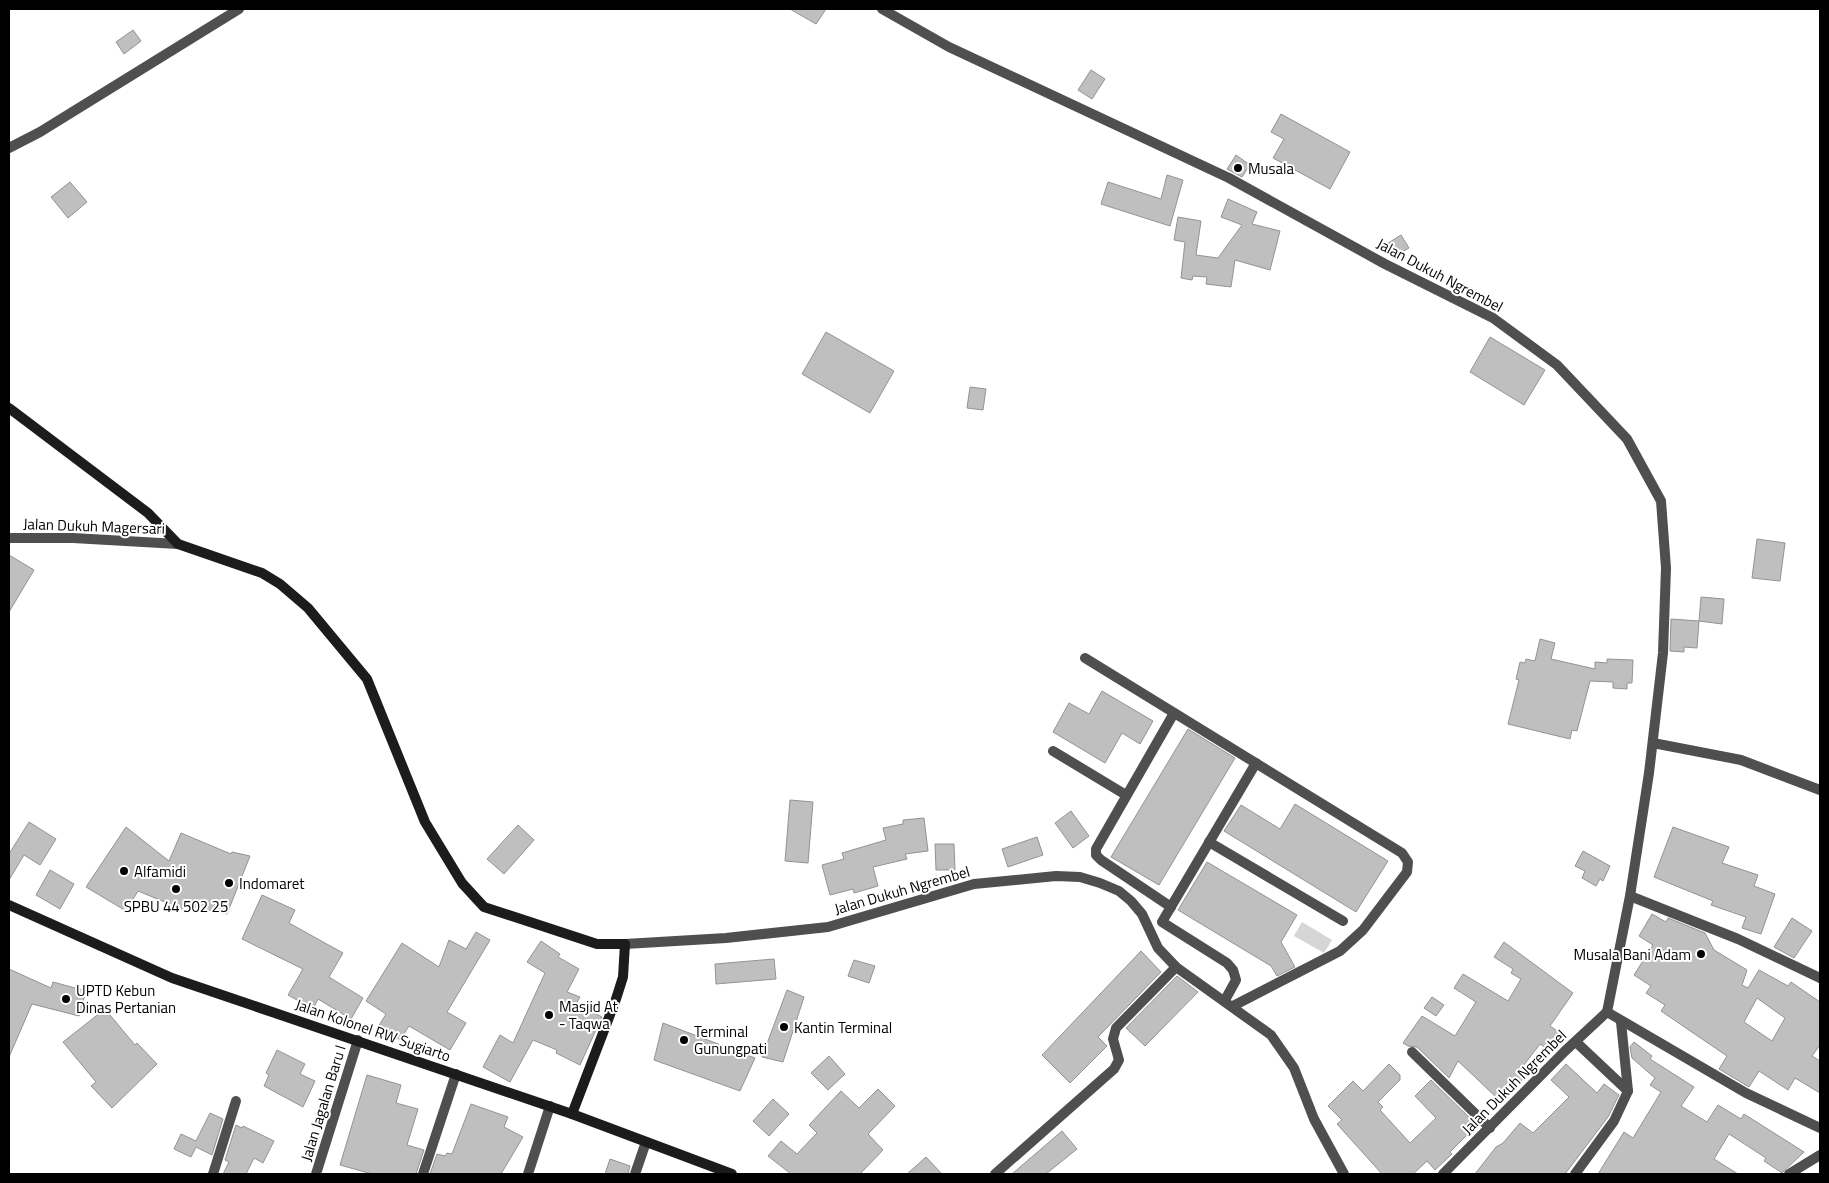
<svg xmlns="http://www.w3.org/2000/svg" width="1829" height="1183" viewBox="0 0 1829 1183" font-family="'Titillium Web',sans-serif">
  <rect width="100%" height="100%" fill="#fff"/>
  <!-- green -->
  <path fill="#d6d6d6" d="M1302,922L1332,940L1324,953L1294,936Z"/>
  <!-- building -->
  <g fill="#bfbfbf" stroke="#939393" fill-rule="evenodd">
    <path d="M790,9H826L816,24Z"/>
    <path d="M133,30L141,41L124,54L116,42Z"/>
    <path d="M1091,70L1105,79L1092,99L1078,90Z"/>
    <path d="M1281,114L1350,152L1330,189L1273,158L1284,139L1271,132Z"/>
    <path d="M1236,155L1250,165L1242,177L1227,169Z"/>
    <path d="M1167,175L1183,180L1170,226L1101,204L1108,182L1161,199Z"/>
    <path d="M70,182L87,202L68,218L51,197Z"/>
    <path d="M1228,199L1257,212L1252,224L1280,231L1270,270L1235,260L1231,287L1206,284L1207,277L1193,276L1192,280L1181,278L1185,242L1174,240L1178,217L1201,221L1196,255L1218,258L1242,225L1221,217Z"/>
    <path d="M1401,235L1409,248L1392,258L1385,245Z"/>
    <path d="M826,332L894,371L870,413L802,374Z"/>
    <path d="M1490,337L1545,370L1524,405L1470,372Z"/>
    <path d="M970,387L986,389L983,410L967,408Z"/>
    <path d="M1757,539L1785,543L1780,581L1752,578Z"/>
    <path d="M9,555L34,570L9,612Z"/>
    <path d="M1701,597L1724,599L1722,624L1699,621Z"/>
    <path d="M1671,619L1699,621L1697,648L1684,647V652L1670,651Z"/>
    <path d="M1540,639L1555,643L1551,659L1595,669V662L1607,663V659L1633,660L1632,683H1627V689L1613,688V682L1590,681L1577,731L1572,730L1570,739L1508,724L1519,680L1516,679L1520,662L1525,663L1526,659L1535,661Z"/>
    <path d="M1102,691L1153,721L1140,744L1122,733L1105,763L1053,732L1069,703L1089,714Z"/>
    <path d="M1188,729L1235,758L1159,885L1111,857Z"/>
    <path d="M790,800L813,802L808,863L785,861Z"/>
    <path d="M1295,804L1388,861L1356,912L1224,831L1241,805L1280,829Z"/>
    <path d="M1071,811L1089,836L1073,848L1055,823Z"/>
    <path d="M924,818L928,851L905,854L907,859L873,867L878,886L854,893L853,889L830,895L822,865L844,859L842,853L886,840L883,828L903,824V820Z"/>
    <path d="M29,822L56,839L40,865L24,855L9,880V854Z"/>
    <path d="M518,825L534,840L504,874L487,859Z"/>
    <path d="M126,827L169,861L181,833L231,854L232,852L250,856L227,914L186,905L184,910L138,891L126,911L86,887Z"/>
    <path d="M1673,827L1729,847L1722,863L1758,875L1754,886L1775,894L1761,934L1742,928L1746,917L1711,905L1713,901L1654,877Z"/>
    <path d="M1037,837L1043,855L1008,867L1002,849Z"/>
    <path d="M935,844H954L955,870H936Z"/>
    <path d="M1583,851L1610,866L1603,881L1600,879L1596,886L1582,878L1585,871L1575,866Z"/>
    <path d="M1207,862L1297,915L1281,942L1295,967L1277,976L1271,966L1178,910Z"/>
    <path d="M50,870L74,884L60,909L36,895Z"/>
    <path d="M262,895L295,910L289,923L343,953L329,977L363,998L351,1019L318,999L313,1009L288,995L303,969L242,939Z"/>
    <path d="M1652,914L1666,922L1668,918L1705,933L1714,950L1747,970L1742,985L1748,988L1759,970L1788,986L1791,982L1820,1002V1045L1812,1056L1820,1061V1093L1795,1078L1788,1090L1759,1071L1749,1087L1719,1069L1727,1056L1661,1011L1665,1005L1646,993L1651,986L1634,975L1653,945L1639,936ZM1757,998L1785,1018L1772,1041L1744,1022Z"/>
    <path d="M1792,918L1812,931L1794,958L1774,947Z"/>
    <path d="M476,932L490,940L447,1012L466,1023L450,1050L409,1026L400,1040L389,1032L385,1038L375,1032L386,1014L366,1001L402,943L439,967L449,940L466,949Z"/>
    <path d="M541,941L560,954L558,957L579,969L567,992L580,997L576,1004L602,1017L580,1065L556,1053L557,1050L533,1040L510,1082L483,1067L500,1035L513,1043L545,973L527,962Z"/>
    <path d="M1504,942L1573,993L1550,1026L1563,1035L1552,1052L1540,1044L1520,1070L1527,1075L1503,1099L1498,1096L1497,1098L1458,1061L1449,1078L1417,1047L1408,1046L1403,1043L1422,1016L1455,1036L1476,1002L1454,988L1463,974L1508,1001L1521,979L1511,973L1513,969L1494,957Z"/>
    <path d="M1141,951L1161,972L1098,1037L1107,1046L1070,1083L1042,1055Z"/>
    <path d="M774,959L776,979L716,984L715,964Z"/>
    <path d="M854,960L875,966L869,983L848,976Z"/>
    <path d="M9,969L51,988L53,982L86,991L79,1016L32,1004L9,1057Z"/>
    <path d="M1177,976L1198,992L1145,1046L1126,1028Z"/>
    <path d="M787,990L804,997L783,1062L762,1057Z"/>
    <path d="M1432,997L1444,1005L1436,1016L1424,1008Z"/>
    <path d="M105,1009L135,1045L137,1043L157,1064L112,1108L91,1086L96,1082L63,1042Z"/>
    <path d="M663,1023L755,1058L740,1091L654,1060Z"/>
    <path d="M1634,1042L1652,1056L1650,1059L1694,1087L1681,1106L1707,1122L1718,1105L1741,1119L1744,1114L1804,1152L1782,1173L1764,1161L1766,1158L1729,1134L1714,1159L1738,1174H1598L1624,1132L1633,1138L1661,1092L1650,1085L1655,1078L1632,1058L1630,1047Z"/>
    <path d="M277,1050L305,1064L300,1074L315,1081L303,1107L264,1086L269,1075L266,1073Z"/>
    <path d="M829,1056L845,1074L828,1090L811,1073Z"/>
    <path d="M1389,1064L1400,1075V1080L1378,1102L1383,1107L1380,1110L1410,1143L1436,1118L1415,1096L1431,1080L1477,1125L1450,1152L1452,1154L1435,1170L1427,1161L1413,1174H1382L1337,1124L1342,1120L1328,1106L1353,1081L1363,1091Z"/>
    <path d="M1566,1064L1597,1093L1604,1084L1619,1095L1608,1117L1565,1174H1475L1496,1147L1503,1143L1520,1123L1533,1133L1569,1097L1551,1080Z"/>
    <path d="M367,1075L401,1085L396,1103L418,1109L407,1145L424,1150L416,1174H372L340,1165Z"/>
    <path d="M878,1089L895,1106L868,1134L883,1150L860,1174H791L768,1156L781,1141L797,1154L817,1133L809,1125L841,1091L859,1108Z"/>
    <path d="M773,1099L789,1114L769,1136L753,1121Z"/>
    <path d="M471,1104L508,1117L504,1127L523,1137L501,1174H430L437,1154L445,1156L447,1153L452,1154Z"/>
    <path d="M210,1113L223,1119L212,1155L196,1147L191,1157L174,1149L181,1134L196,1141Z"/>
    <path d="M236,1125L242,1128L243,1126L274,1141L263,1163L254,1158L246,1174H223L229,1162L225,1160Z"/>
    <path d="M1062,1131L1077,1149L1046,1174H1012Z"/>
    <path d="M926,1157L942,1174H907Z"/>
    <path d="M610,1159L630,1166L628,1174H605Z"/>
  </g>
  <g fill="none" stroke-linecap="round" stroke-linejoin="round">
    <!-- street -->
    <g stroke="#4f4f4f" stroke-width="10">
      <path d="M882,9L949,47L1229,178L1385,264L1493,318L1557,365L1627,439L1661,501L1666,568L1663,653L1649,773L1630,896L1607,1012L1746,1093L1820,1128"/>
      <path d="M9,148L40,132L239,9"/>
      <path d="M9,538H73L178,544"/>
      <path d="M1085,658L1402,853L1408,862L1407,872L1363,930L1340,951L1233,1006"/>
      <path d="M1653,743L1741,760L1820,790"/>
      <path d="M1053,751L1126,795"/>
      <path d="M1209,842L1343,921"/>
      <path d="M1630,896L1738,939L1820,978"/>
      <path d="M1171,907L1101,860L1096,855V849L1174,713"/>
      <path d="M625,944L726,938L828,927L974,884L1056,876L1080,877L1100,883L1119,891L1131,901L1142,914L1158,948L1176,967L1271,1035L1294,1068L1314,1119L1344,1174"/>
      <path d="M1225,1000L1236,980L1233,970L1227,963L1162,922L1256,763"/>
      <path d="M1576,1042L1628,1091"/>
      <path d="M1412,1052L1490,1128"/>
      <path d="M213,1174L236,1101"/>
      <path d="M316,1174L358,1040"/>
      <path d="M423,1174L456,1074"/>
      <path d="M528,1174L550,1106"/>
      <path d="M635,1174L646,1142"/>
      <path d="M995,1174L1114,1069L1119,1060L1113,1039L1116,1028L1176,967"/>
      <path d="M1443,1174L1565,1051L1607,1012"/>
      <path d="M1575,1174L1614,1121L1628,1091L1621,1022"/>
      <path d="M1789,1174L1820,1155"/>
    </g>
    <!-- secondary -->
    <g stroke="#1c1c1c" stroke-width="10">
      <path d="M9,408L148,513L178,544L262,573L280,584L308,608L367,679L425,822L462,883L484,907L597,944H625L623,977L616,999L572,1114"/>
      <path d="M9,905L172,978L572,1114L732,1174"/>
    </g>
  </g>
  <!-- markers -->
  <g fill="#000" stroke="#fff" stroke-width="2">
    <circle cx="1238" cy="168" r="5"/>
    <circle cx="124" cy="871" r="5"/>
    <circle cx="229" cy="883" r="5"/>
    <circle cx="176" cy="889" r="5"/>
    <circle cx="1701" cy="954" r="5"/>
    <circle cx="66" cy="999" r="5"/>
    <circle cx="549" cy="1015" r="5"/>
    <circle cx="784" cy="1027" r="5"/>
    <circle cx="684" cy="1040" r="5"/>
  </g>
  <g text-anchor="middle" dominant-baseline="central" stroke-width="4" stroke-linejoin="round" paint-order="stroke">
    <!-- poi labels -->
    <g font-size="15" fill="#000" stroke="#fff" text-anchor="start">
      <text x="1248" y="168">Musala</text>
      <text x="134" y="871">Alfamidi</text>
      <text x="239" y="883">Indomaret</text>
      <text x="176" y="906" text-anchor="middle">SPBU 44 502 25</text>
      <text x="1691" y="954" text-anchor="end">Musala Bani Adam</text>
      <text x="76" y="990">UPTD Kebun<tspan x="76" dy="17">Dinas Pertanian</tspan></text>
      <text x="559" y="1006">Masjid At<tspan x="559" dy="17">- Taqwa</tspan></text>
      <text x="794" y="1027">Kantin Terminal</text>
      <text x="694" y="1031">Terminal<tspan x="694" dy="17">Gunungpati</tspan></text>
    </g>
    <!-- street labels -->
    <g font-size="15" fill="#000" stroke="#fff">
      <text transform="translate(1440 275) rotate(28)">Jalan Dukuh Ngrembel</text>
      <text transform="translate(94 526) rotate(2)">Jalan Dukuh Magersari</text>
      <text transform="translate(902 890) rotate(-16)">Jalan Dukuh Ngrembel</text>
      <text transform="translate(373 1030) rotate(19)">Jalan Kolonel RW Sugiarto</text>
      <text transform="translate(1514 1082) rotate(-45)">Jalan Dukuh Ngrembel</text>
      <text transform="translate(323 1103) rotate(-73)">Jalan Jagalan Baru I</text>
    </g>
  </g>
  <!-- border -->
  <rect width="1829" height="1183" fill="none" stroke="#000000" stroke-width="20"/>
</svg>
